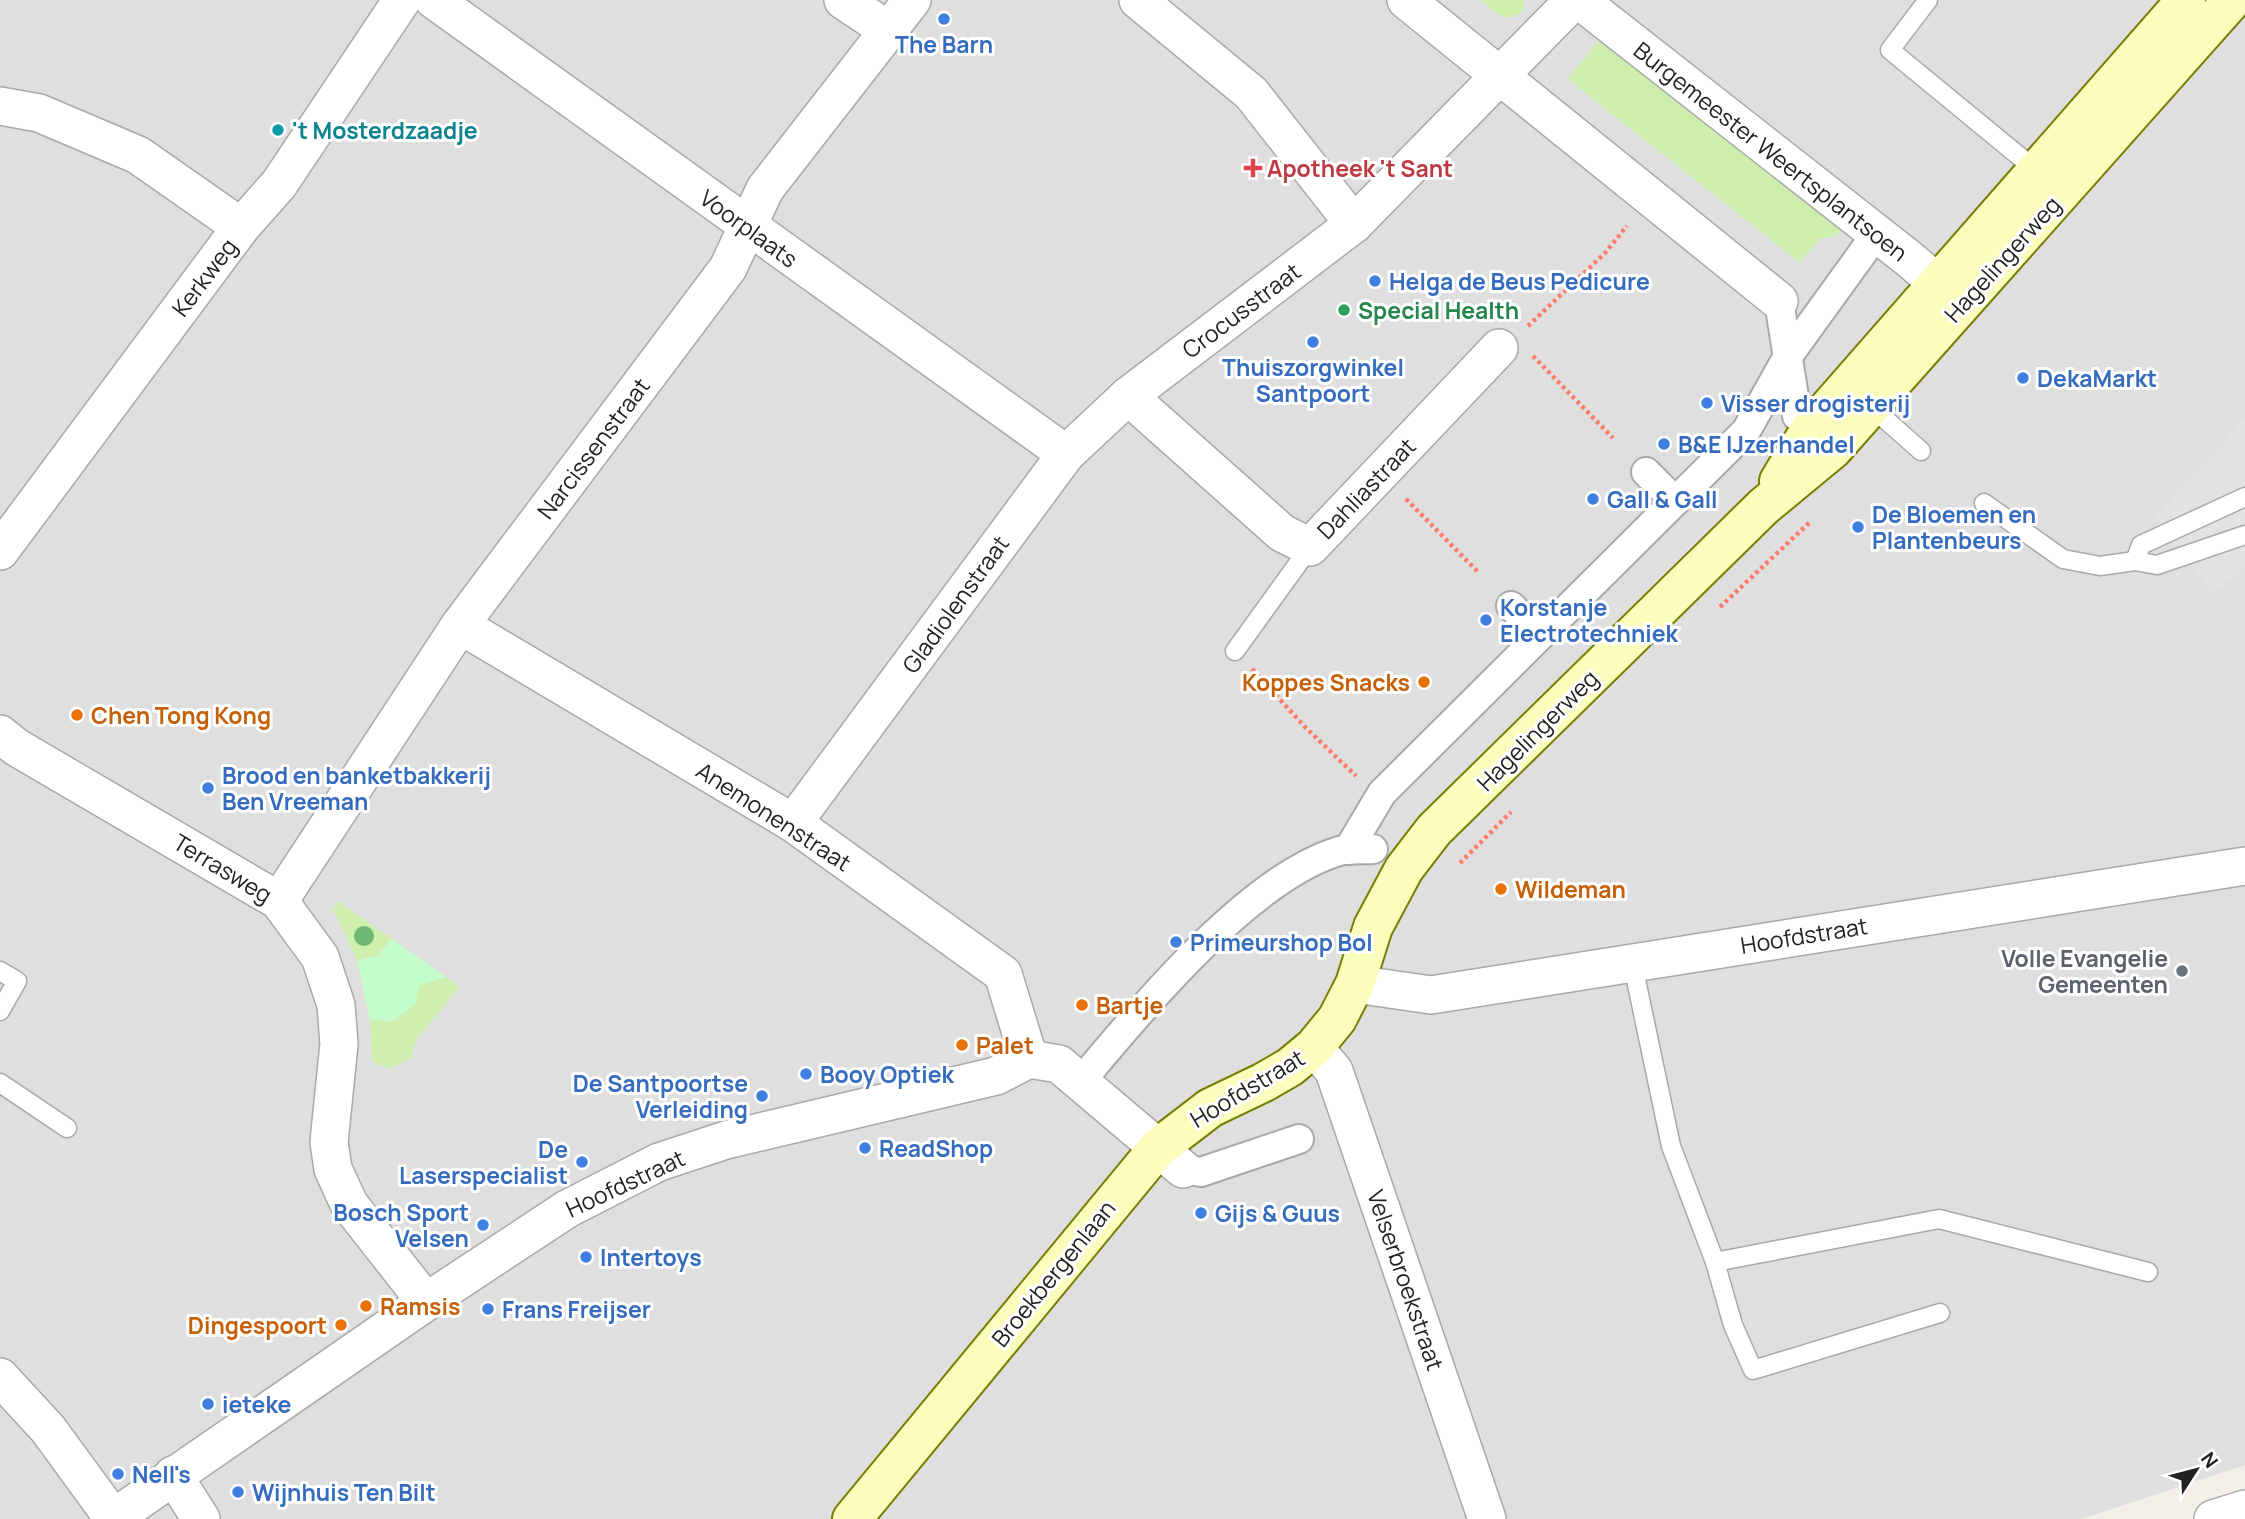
<svg xmlns="http://www.w3.org/2000/svg" width="2245" height="1519" viewBox="0 0 2245 1519" font-family="Manrope,sans-serif">
  <rect width="100%" height="100%" fill="#f2efe8"/>
  <!-- residential -->
  <path fill="#e0dfdf" d="M0,0H2245V1465L2081,1519H0Z"/>
  <!-- grass -->
  <g fill="#cdeeac">
    <path d="M1480,0H1524L1523,11C1505,25 1495,12 1480,0Z"/>
    <path d="M1599,40L1842,228L1836,236L1819,239L1800,263L1568,79Z"/>
    <path d="M337,901L391,938L379,955L357,961L333,909Z"/>
    <path d="M446,977L459,987L416,1040L411,1058L389,1069L372,1061L370,1020L393,1021L415,1005L419,985Z"/>
  </g>
  <!-- park -->
  <path fill="#c4fdc9" d="M391,938L446,977L420,985L415,1005L393,1021L370,1020L357,961L379,955Z"/>
  <!-- parking -->
  <path fill="#e2e2e2" d="M2245,418V566L2214,593L2151,521Z"/>
  <g fill="none" stroke-linecap="round" stroke-linejoin="round">
    <!-- service casing -->
    <g stroke="#a9a9a9" stroke-width="21">
      <g id="service">
        <path d="M1928,0L1890,50L2036,170"/>
        <path d="M1868,404L1921,451"/>
        <path d="M1984,503L2063,559L2100,566L2135,561L2157,565L2245,535"/>
        <path d="M2135,561L2141,545L2245,497"/>
        <path d="M1235,651L1310,547"/>
        <path d="M1632,961L1671,1146L1715,1262L1939,1219L2148,1272"/>
        <path d="M0,971L17,981L0,1011"/>
        <path d="M0,1083L67,1128"/>
        <path d="M1715,1262L1733,1325L1753,1370L1940,1313"/>
      </g>
    </g>
    <!-- pedestrian casing -->
    <g stroke="#a9a9a9" stroke-width="32">
      <g id="pedestrian">
        <path d="M1779,301L1797,416"/>
        <path d="M1646,472L1675,501"/>
        <path d="M1511,606L1540,635"/>
        <path d="M1348,850L1382,793L1746,431L1788,356L1877,233"/>
        <path d="M1080,1082C1141,1010 1246,881 1336,852C1347,848 1362,850 1373,849"/>
        <path d="M1183,1169L1201,1172L1299,1139"/>
      </g>
    </g>
    <!-- minor casing -->
    <g stroke="#a9a9a9" stroke-width="40">
      <g id="minor">
        <path d="M434,0L1066,454"/>
        <path d="M843,0L888,30"/>
        <path d="M1138,0L1251,93L1354,224"/>
        <path d="M1406,0L1779,301"/>
        <path d="M1579,0L1908,258L1962,304"/>
        <path d="M0,106L39,113L138,155L241,227"/>
        <path d="M1128,396L1282,533L1310,547L1499,348"/>
        <path d="M0,551L241,227L279,184L402,0"/>
        <path d="M460,625L793,823L1003,974L1029,1059"/>
        <path d="M0,734L16,747L279,901L320,957L336,1005L339,1044L329,1142L333,1169L349,1204L426,1302"/>
        <path d="M793,823L1066,454L1128,396L1354,224L1574,0"/>
        <path d="M279,901L460,625L728,268L765,189L912,0"/>
        <path d="M1355,984L1431,995L2245,866"/>
        <path d="M1314,1047L1334,1071L1487,1519"/>
        <path d="M0,1377L48,1429L113,1518"/>
        <path d="M173,1475L201,1519"/>
        <path d="M112,1519L426,1302L567,1209L659,1162L726,1140L996,1076L1029,1059L1059,1064L1183,1169"/>
        <path d="M2213,1519L2245,1509"/>
      </g>
    </g>
    <!-- secondary casing -->
    <g stroke="#748100" stroke-width="42">
      <g id="secondary">
        <path d="M1779,481L1811,428L2186,0"/>
        <path d="M852,1519L1158,1148L1210,1108L1264,1082L1290,1067L1314,1047L1337,1019L1355,984L1373,927L1404,869L1434,830L1763,507L1833,449L2232,0"/>
      </g>
    </g>
    <!-- path -->
    <g stroke="#ff7b6c" stroke-width="4.5" stroke-dasharray="3.5 3.5" stroke-linecap="butt">
      <path d="M1528,326L1605,253L1627,226"/>
      <path d="M1533,356L1613,438"/>
      <path d="M1406,499L1478,572"/>
      <path d="M1720,607L1810,522"/>
      <path d="M1252,669L1305,727L1356,776"/>
      <path d="M1460,863L1511,812"/>
    </g>
    <!-- service -->
    <use href="#service" stroke="#fff" stroke-width="18"/>
    <!-- pedestrian -->
    <use href="#pedestrian" stroke="#fff" stroke-width="28"/>
    <!-- minor -->
    <use href="#minor" stroke="#fff" stroke-width="37"/>
    <!-- secondary -->
    <use href="#secondary" stroke="#fafdbb" stroke-width="38"/>
  </g>
  <!-- trees -->
  <circle fill="#70b771" cx="364" cy="936" r="10"/>
  <!-- markers -->
  <g fill="#3f7fe0" stroke="#fff" stroke-width="2.5">
    <circle cx="944" cy="19" r="7"/>
    <circle cx="1375" cy="281" r="7"/>
    <circle cx="1313" cy="342" r="7"/>
    <circle cx="2023" cy="378" r="7"/>
    <circle cx="1707" cy="403" r="7"/>
    <circle cx="1664" cy="444" r="7"/>
    <circle cx="1593" cy="499" r="7"/>
    <circle cx="1858" cy="527" r="7"/>
    <circle cx="1486" cy="620" r="7"/>
    <circle cx="208" cy="788" r="7"/>
    <circle cx="1176" cy="942" r="7"/>
    <circle cx="806" cy="1074" r="7"/>
    <circle cx="762" cy="1096" r="7"/>
    <circle cx="865" cy="1148" r="7"/>
    <circle cx="582" cy="1162" r="7"/>
    <circle cx="1201" cy="1213" r="7"/>
    <circle cx="483" cy="1225" r="7"/>
    <circle cx="586" cy="1257" r="7"/>
    <circle cx="488" cy="1309" r="7"/>
    <circle cx="208" cy="1404" r="7"/>
    <circle cx="118" cy="1474" r="7"/>
    <circle cx="238" cy="1492" r="7"/>
  </g>
  <circle fill="#0f9aa8" stroke="#fff" stroke-width="2.5" cx="278" cy="130" r="7"/>
  <path fill="#e0444e" stroke="#fff" stroke-width="2.5" d="M1249.5 157.5h7v7h7v7h-7v7h-7v-7h-7v-7h7z"/>
  <circle fill="#2e9e5b" stroke="#fff" stroke-width="2.5" cx="1344" cy="310" r="7"/>
  <g fill="#e8710a" stroke="#fff" stroke-width="2.5">
    <circle cx="1424" cy="682" r="7"/>
    <circle cx="77" cy="715" r="7"/>
    <circle cx="1501" cy="889" r="7"/>
    <circle cx="1082" cy="1005" r="7"/>
    <circle cx="962" cy="1045" r="7"/>
    <circle cx="366" cy="1306" r="7"/>
    <circle cx="341" cy="1325" r="7"/>
  </g>
  <circle fill="#6b7280" stroke="#fff" stroke-width="2.5" cx="2182" cy="971" r="7"/>
  <g text-anchor="middle" dominant-baseline="central" stroke-width="6" stroke-linejoin="round" paint-order="stroke">
    <!-- shop labels -->
    <g font-size="23" font-weight="bold" fill="#366cbe" stroke="#fff" text-anchor="start">
      <text x="944" y="44" text-anchor="middle">The Barn</text>
      <text x="1389" y="281">Helga de Beus Pedicure</text>
      <text x="1313" y="367" text-anchor="middle">Thuiszorgwinkel<tspan x="1313" dy="26">Santpoort</tspan></text>
      <text x="2037" y="378">DekaMarkt</text>
      <text x="1721" y="403">Visser drogisterij</text>
      <text x="1678" y="444">B&amp;E IJzerhandel</text>
      <text x="1607" y="499">Gall &amp; Gall</text>
      <text x="1872" y="514">De Bloemen en<tspan x="1872" dy="26">Plantenbeurs</tspan></text>
      <text x="1500" y="607">Korstanje<tspan x="1500" dy="26">Electrotechniek</tspan></text>
      <text x="222" y="775">Brood en banketbakkerij<tspan x="222" dy="26">Ben Vreeman</tspan></text>
      <text x="1190" y="942">Primeurshop Bol</text>
      <text x="820" y="1074">Booy Optiek</text>
      <text x="748" y="1083" text-anchor="end">De Santpoortse<tspan x="748" dy="26">Verleiding</tspan></text>
      <text x="879" y="1148">ReadShop</text>
      <text x="568" y="1149" text-anchor="end">De<tspan x="568" dy="26">Laserspecialist</tspan></text>
      <text x="469" y="1212" text-anchor="end">Bosch Sport<tspan x="469" dy="26">Velsen</tspan></text>
      <text x="1215" y="1213">Gijs &amp; Guus</text>
      <text x="600" y="1257">Intertoys</text>
      <text x="502" y="1309">Frans Freijser</text>
      <text x="222" y="1404">ieteke</text>
      <text x="132" y="1474">Nell's</text>
      <text x="252" y="1492">Wijnhuis Ten Bilt</text>
    </g>
    <!-- culture labels -->
    <g font-size="23" font-weight="bold" fill="#0d838f" stroke="#fff" text-anchor="start">
      <text x="292" y="130">'t Mosterdzaadje</text>
    </g>
    <!-- street labels -->
    <g font-size="23" fill="#222" stroke="#fff">
      <text transform="translate(1771 151) rotate(38)">Burgemeester Weertsplantsoen</text>
      <text transform="translate(749 228) rotate(36)">Voorplaats</text>
      <text transform="translate(2002 259) rotate(-48)">Hagelingerweg</text>
      <text transform="translate(204 277) rotate(-53)">Kerkweg</text>
      <text transform="translate(1241 310) rotate(-37)">Crocusstraat</text>
      <text transform="translate(593 448) rotate(-53)">Narcissenstraat</text>
      <text transform="translate(1366 488) rotate(-46)">Dahliastraat</text>
      <text transform="translate(955 604) rotate(-54)">Gladiolenstraat</text>
      <text transform="translate(1537 730) rotate(-45)">Hagelingerweg</text>
      <text transform="translate(774 816) rotate(33)">Anemonenstraat</text>
      <text transform="translate(223 868) rotate(31)">Terrasweg</text>
      <text transform="translate(1804 935) rotate(-9)">Hoofdstraat</text>
      <text transform="translate(1247 1088) rotate(-31)">Hoofdstraat</text>
      <text transform="translate(625 1183) rotate(-25)">Hoofdstraat</text>
      <text transform="translate(1053 1273) rotate(-51)">Broekbergenlaan</text>
      <text transform="translate(1406 1280) rotate(71)">Velserbroekstraat</text>
    </g>
    <!-- health labels -->
    <g font-size="23" font-weight="bold" fill="#be3a42" stroke="#fff" text-anchor="start">
      <text x="1267" y="168">Apotheek 't Sant</text>
    </g>
    <!-- leisure labels -->
    <g font-size="23" font-weight="bold" fill="#27864d" stroke="#fff" text-anchor="start">
      <text x="1358" y="310">Special Health</text>
    </g>
    <!-- food labels -->
    <g font-size="23" font-weight="bold" fill="#c56008" stroke="#fff" text-anchor="start">
      <text x="1410" y="682" text-anchor="end">Koppes Snacks</text>
      <text x="91" y="715">Chen Tong Kong</text>
      <text x="1515" y="889">Wildeman</text>
      <text x="1096" y="1005">Bartje</text>
      <text x="976" y="1045">Palet</text>
      <text x="380" y="1306">Ramsis</text>
      <text x="327" y="1325" text-anchor="end">Dingespoort</text>
    </g>
    <!-- worship labels -->
    <g font-size="23" font-weight="bold" fill="#5b616d" stroke="#fff" text-anchor="end">
      <text x="2168" y="958">Volle Evangelie<tspan x="2168" dy="26">Gemeenten</tspan></text>
    </g>
  </g>
  <!-- north arrow -->
  <g transform="translate(2196 1470) rotate(54)" stroke="#ffffff" stroke-width="5" paint-order="stroke">
  <path d="M0-5L12 26L0 18L-12 26Z" fill="#222222"/>
  <text y="-10" font-size="19" font-weight="bold" text-anchor="middle" fill="#222222">N</text>
  </g>
</svg>
